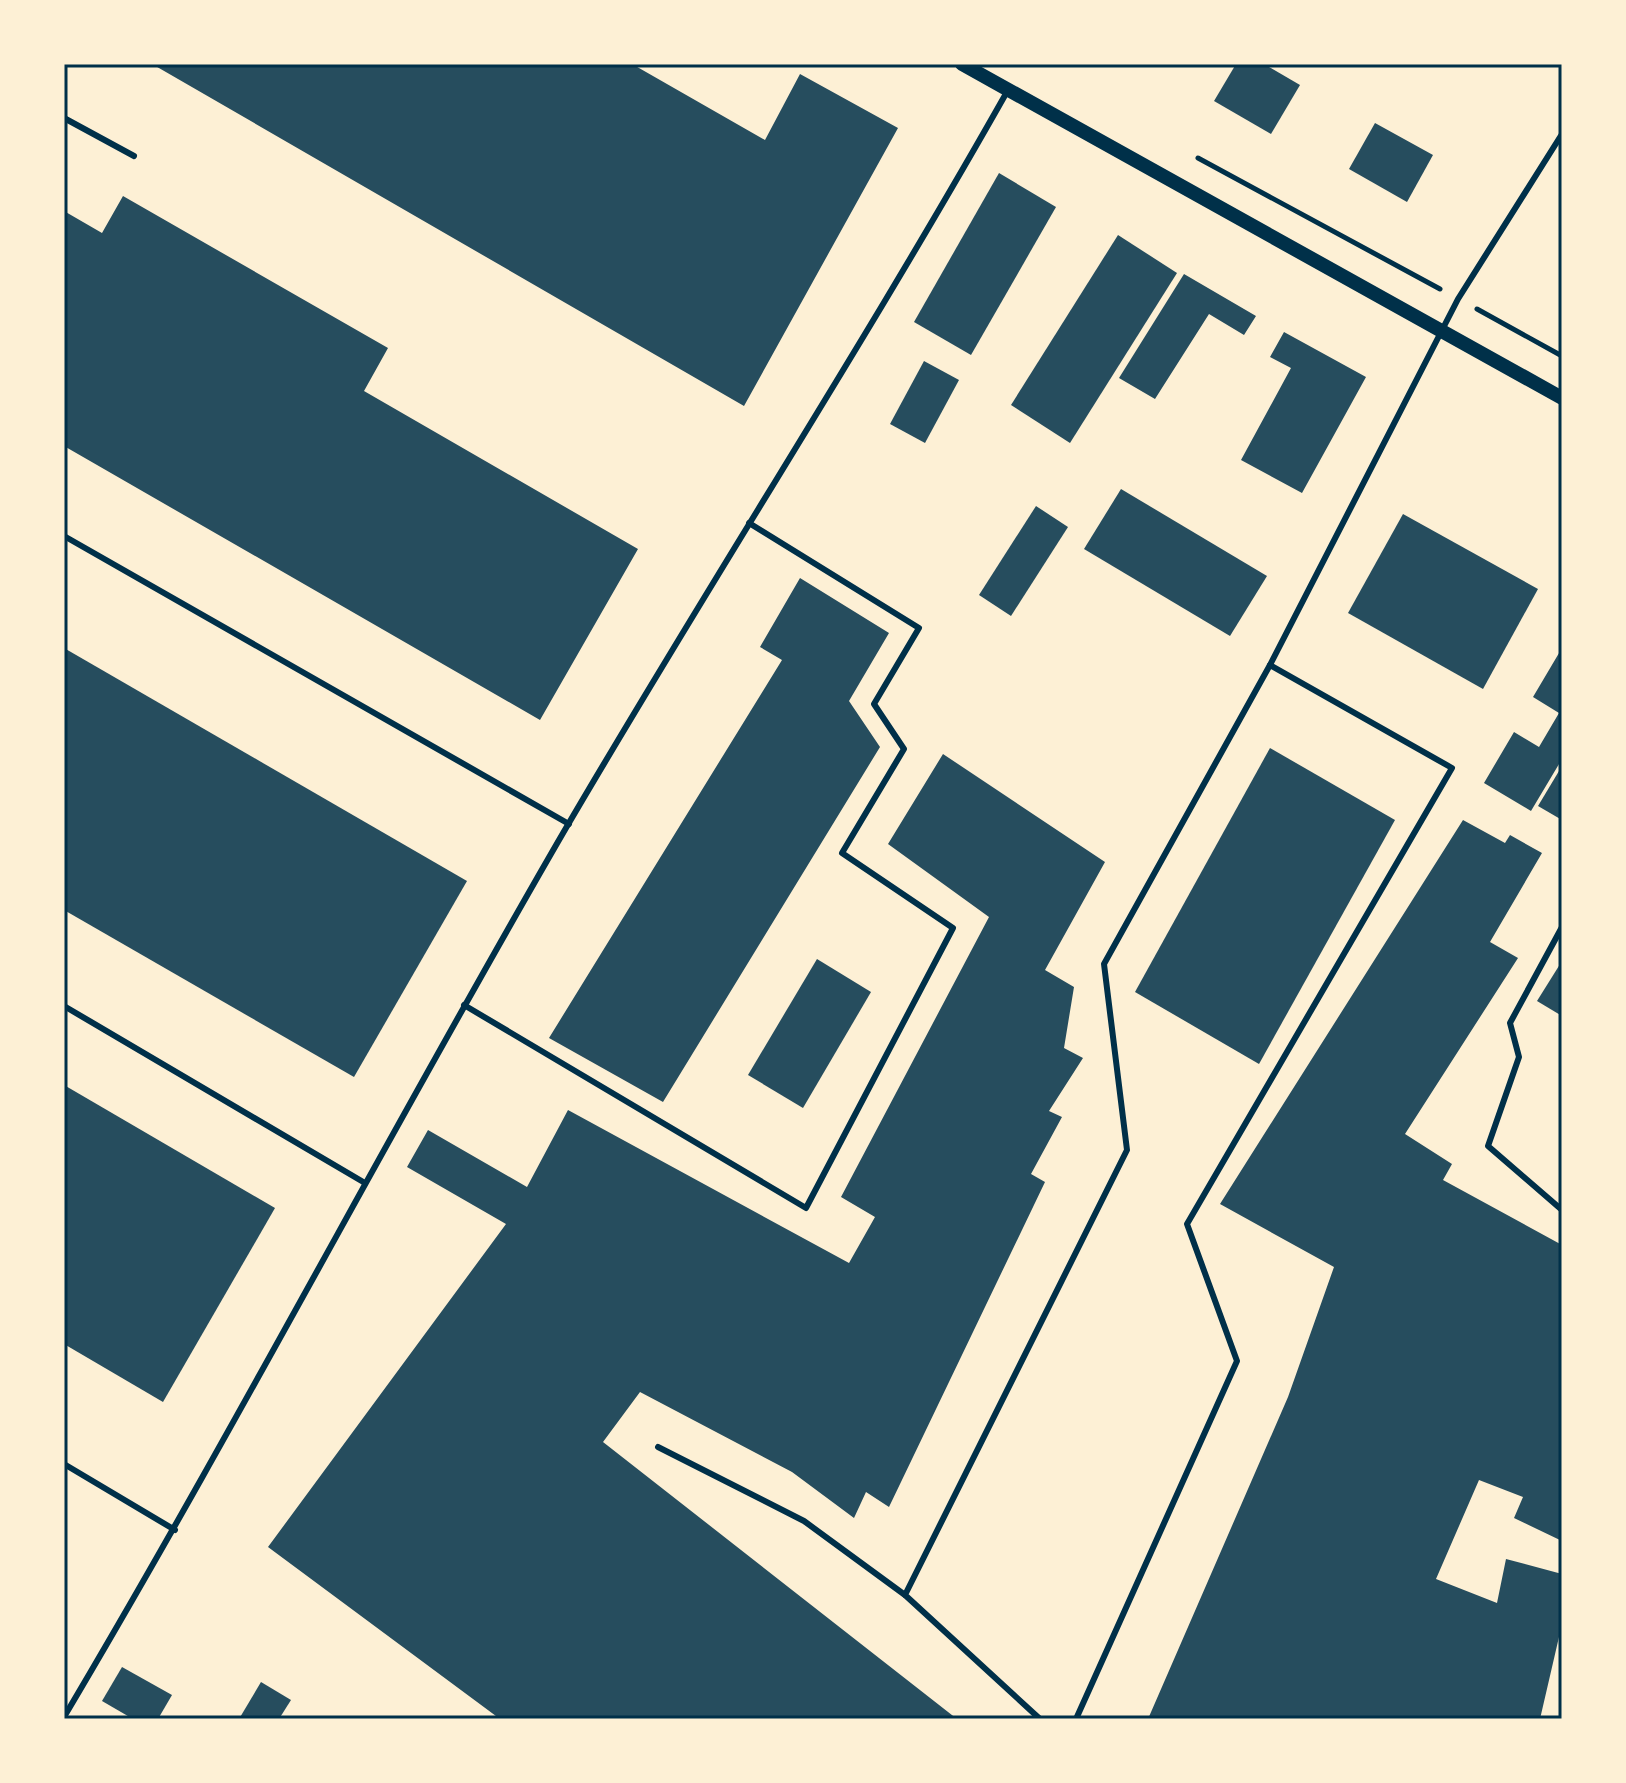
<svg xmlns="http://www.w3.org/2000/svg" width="1626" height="1783" viewBox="0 0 1626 1783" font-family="Manrope,sans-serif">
  <rect width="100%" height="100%" fill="#fdf0d5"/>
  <!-- building -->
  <g fill="#264d5e">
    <path d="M152,64H632L765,140L800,74L898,128L744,406Z"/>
    <path d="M1236,64H1264L1300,85L1271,134L1214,101Z"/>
    <path d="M1375,123L1433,155L1407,202L1349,169Z"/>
    <path d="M999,173L1056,207L971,355L914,322Z"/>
    <path d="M123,196L388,348L364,391L638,549L540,720L64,446V211L102,233Z"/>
    <path d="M1118,235L1177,273L1070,443L1011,405Z"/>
    <path d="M1184,274L1256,316L1244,335L1209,314L1155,399L1119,378Z"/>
    <path d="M1284,332L1366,377L1302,493L1241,460L1291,368L1270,357Z"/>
    <path d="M924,361L959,380L925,443L890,424Z"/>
    <path d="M1121,489L1267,576L1230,636L1084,549Z"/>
    <path d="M1036,506L1068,527L1011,616L979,595Z"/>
    <path d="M1403,514L1538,589L1483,689L1348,613Z"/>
    <path d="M800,578L889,633L849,701L880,747L663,1102L549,1038L782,660L760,647Z"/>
    <path d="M64,648L467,881L354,1077L64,910Z"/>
    <path d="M1562,648V759L1531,811L1484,783L1514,732L1539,747L1559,713L1533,697Z"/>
    <path d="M1270,748L1395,820L1259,1064L1135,992Z"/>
    <path d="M943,754L1105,862L1045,970L1074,987L1064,1048L1083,1058L1049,1111L1062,1117L1031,1174L1045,1182L889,1507L866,1492L854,1518L792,1472L640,1392L603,1442L957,1719H500L268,1547L506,1224L407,1167L428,1130L527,1187L568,1110L849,1263L875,1217L841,1197L989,917L888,844Z"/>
    <path d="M1562,766V820L1538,806Z"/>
    <path d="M1463,820L1505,843L1510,835L1542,853L1490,942L1518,958L1405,1134L1452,1164L1443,1180L1562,1245V1541L1514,1518L1523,1497L1479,1480L1436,1579L1497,1603L1506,1559L1562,1574V1624L1540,1719H1148L1288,1397L1334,1267L1220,1204Z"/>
    <path d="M817,959L871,992L803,1108L748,1075Z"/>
    <path d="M1562,961V1016L1537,1001Z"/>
    <path d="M64,1085L275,1208L163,1402L64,1344Z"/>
    <path d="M122,1667L172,1695L158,1719H133L102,1701Z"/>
    <path d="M261,1682L291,1700L279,1719H239Z"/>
  </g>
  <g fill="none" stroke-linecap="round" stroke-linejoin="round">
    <!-- path -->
    <g stroke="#003049" stroke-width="5">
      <path d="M1198,158L1440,289"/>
      <path d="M1477,309L1562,356"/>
    </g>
    <!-- service -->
    <g stroke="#003049" stroke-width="6">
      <path d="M64,118L134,156"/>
      <path d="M64,536L569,824"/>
      <path d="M1562,927L1510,1023L1519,1057L1488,1146L1562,1210"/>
      <path d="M464,1005L806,1208L953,928L842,853L904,749L874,704L919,628L749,523"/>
      <path d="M64,1006L365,1183"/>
      <path d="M658,1447L804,1521L905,1595"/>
      <path d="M64,1464L175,1530"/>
      <path d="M64,1717C238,1424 395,1122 566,828C711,580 867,340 1008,90"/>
      <path d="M1040,1719L905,1595L1127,1150L1104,964L1270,665L1458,299L1562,134"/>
      <path d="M1076,1719L1237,1361L1187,1224L1452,768L1270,665"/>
    </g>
    <!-- tertiary -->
    <path stroke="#003049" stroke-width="14" d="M962,64L1562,398"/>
  </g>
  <!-- border -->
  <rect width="1626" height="1783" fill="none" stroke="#fdf0d5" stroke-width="132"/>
  <rect x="66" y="66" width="1494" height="1651" fill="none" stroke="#003049" stroke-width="3"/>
</svg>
